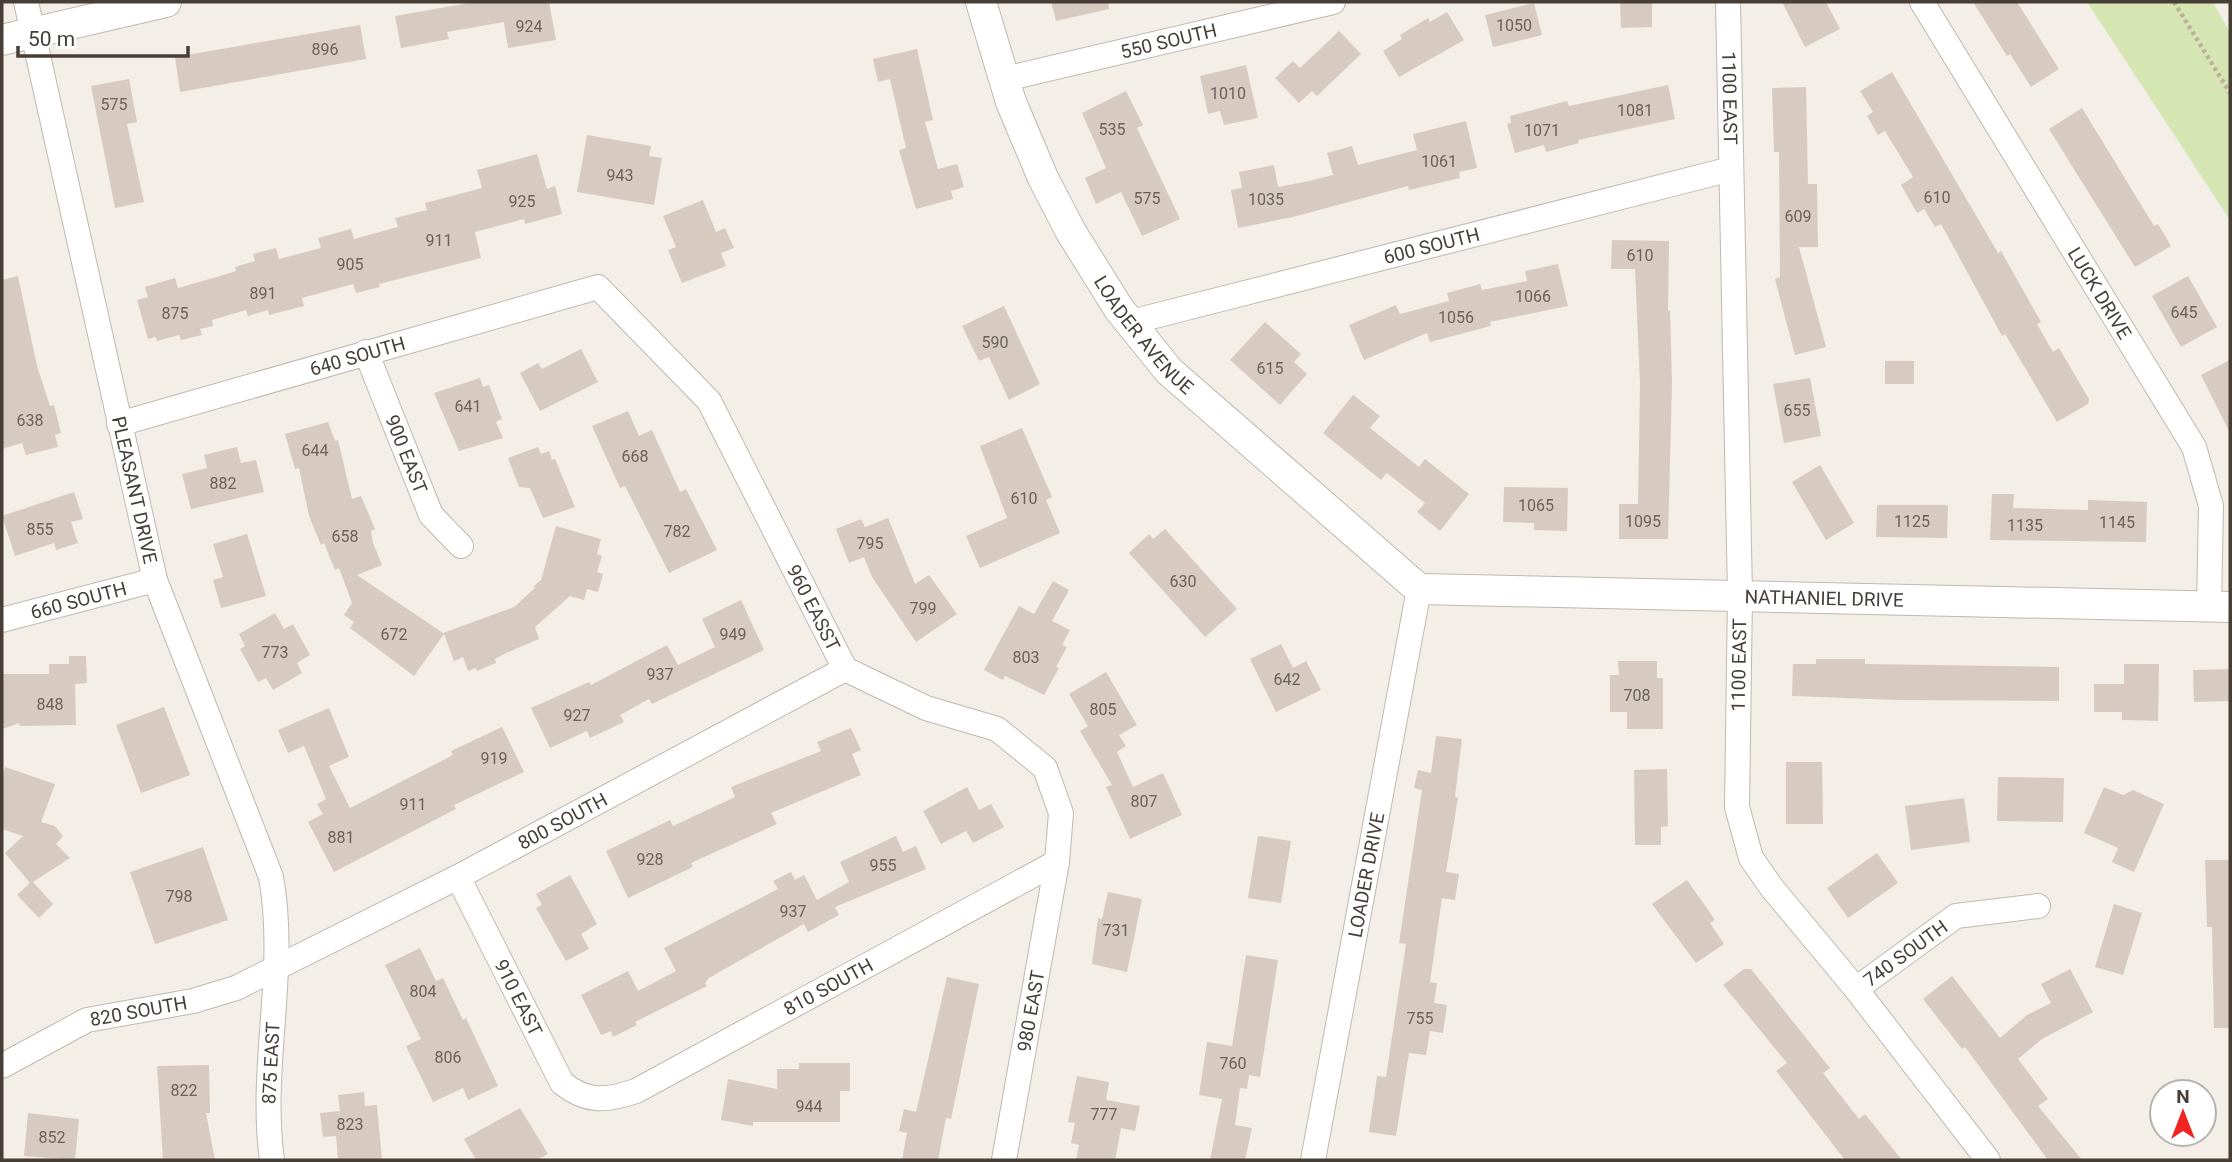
<svg xmlns="http://www.w3.org/2000/svg" width="2232" height="1162" viewBox="0 0 2232 1162" font-family="Roboto,sans-serif">
  <rect width="100%" height="100%" fill="#f3eee8"/>
  <!-- green -->
  <path fill="#d6e6b3" d="M2087,2H2213L2230,33V220Z"/>
  <!-- building -->
  <g fill="#d7cbc1">
    <path d="M475,2H549L556,40L508,48L504,22L447,32L449,39L401,48L395,16Z"/>
    <path d="M1051,2H1108L1109,9L1056,21Z"/>
    <path d="M1620,2H1652V27L1621,28Z"/>
    <path d="M1782,2H1826L1840,29L1805,47Z"/>
    <path d="M1973,2H2017L2059,69L2031,87L2010,54L2007,56Z"/>
    <path d="M1534,3L1542,35L1493,47L1485,15Z"/>
    <path d="M1447,12L1464,40L1399,77L1383,51L1402,39L1400,35L1428,18L1430,22Z"/>
    <path d="M360,25L366,59L180,92L175,57Z"/>
    <path d="M1339,31L1361,54L1317,96L1312,91L1299,103L1275,78L1293,61L1300,68Z"/>
    <path d="M917,49L933,120L925,122L938,169L957,164L964,187L951,191L953,199L916,209L899,150L906,148L890,79L878,82L873,59Z"/>
    <path d="M1246,65L1258,118L1224,125L1220,111L1208,114L1200,76Z"/>
    <path d="M1892,72L1998,253L2001,251L2041,322L2037,324L2053,352L2059,348L2089,399L2088,404L2057,422L2005,334L2002,336L1941,224L1935,227L1924,209L1917,213L1901,185L1913,177L1885,131L1878,135L1867,116L1873,112L1860,91Z"/>
    <path d="M129,79L137,122L127,124L144,202L115,208L91,86Z"/>
    <path d="M1668,85L1675,119L1578,140L1579,143L1546,152L1544,145L1515,153L1507,124L1511,123L1510,116L1567,101L1569,106Z"/>
    <path d="M1806,87L1808,184H1817L1818,247H1799L1826,347L1795,355L1775,279L1780,277L1779,152H1774L1772,88Z"/>
    <path d="M1126,91L1143,125L1137,128L1180,219L1142,236L1121,192L1096,204L1085,178L1106,168L1082,113Z"/>
    <path d="M2082,108L2154,226L2158,224L2171,246L2135,267L2049,129Z"/>
    <path d="M1466,121L1477,168L1459,172L1460,178L1409,190L1408,186L1293,217L1238,228L1231,190L1242,188L1239,172L1274,165L1278,187L1309,181L1333,175L1327,153L1352,146L1358,165L1417,150L1413,134Z"/>
    <path d="M587,135L651,146L649,156L662,158L654,205L577,192Z"/>
    <path d="M537,154L547,189L555,186L562,214L525,224L524,219L475,232L481,258L379,284L380,287L356,293L353,284L302,298L304,306L269,315L268,310L248,316L246,310L212,320L213,326L200,329L202,335L181,340L179,335L157,341L156,337L148,339L137,300L148,297L145,287L175,278L178,288L220,276L236,271L235,267L255,261L253,254L276,248L279,259L321,248L318,238L351,229L354,239L398,227L395,218L427,210L425,203L482,188L477,170Z"/>
    <path d="M703,200L716,232L725,228L734,248L721,253L726,266L682,283L668,250L676,247L663,216Z"/>
    <path d="M1612,240L1669,241L1668,311H1670L1672,382L1668,539H1619V504H1638L1640,383L1635,269H1611Z"/>
    <path d="M1558,264L1568,306L1490,322L1491,326L1430,342L1427,333L1364,360L1349,325L1396,305L1400,314L1449,301L1447,293L1480,284L1482,290L1527,281L1525,271Z"/>
    <path d="M18,276L37,366L50,406L54,405L61,433L55,435L58,447L26,455L22,443L2,449V280Z"/>
    <path d="M2188,276L2217,327L2181,347L2152,296Z"/>
    <path d="M1004,306L1040,384L1009,400L989,357L979,361L962,326Z"/>
    <path d="M1265,322L1301,354L1294,362L1307,374L1280,405L1230,360Z"/>
    <path d="M581,349L598,382L540,411L520,373L538,363L542,369Z"/>
    <path d="M2230,360V433L2201,375Z"/>
    <rect x="1885" y="361" width="29" height="23"/>
    <path d="M480,378L483,387L489,385L502,419L496,422L503,438L459,451L434,393Z"/>
    <path d="M1810,378L1821,436L1784,443L1773,384Z"/>
    <path d="M1353,395L1380,416L1370,428L1419,467L1425,459L1469,494L1440,531L1417,512L1425,503L1387,473L1381,480L1323,433Z"/>
    <path d="M628,411L639,436L652,430L680,492L686,489L717,550L669,573L625,486L620,488L592,426Z"/>
    <path d="M328,422L335,441L338,440L352,499L361,496L375,529L371,531L373,543L382,565L357,575L443,633L514,607L535,588L534,586L541,580L556,526L601,539L597,554L602,556L597,572L603,574L598,592L587,589L584,600L570,596L535,627L539,639L506,653L495,659L496,663L477,671L476,668L468,671L463,657L454,661L444,634L414,676L350,628L354,622L344,615L352,603L339,568L335,570L324,543L321,545L309,516L299,468L295,469L285,434Z"/>
    <path d="M1022,428L1052,497L1046,500L1060,533L980,568L966,536L1007,518L980,446Z"/>
    <path d="M237,447L241,463L256,460L264,492L191,509L182,474L207,468L204,455Z"/>
    <path d="M538,447L541,454L549,451L552,460L555,459L575,507L543,518L530,488L519,487L508,458Z"/>
    <path d="M1820,465L1854,523L1826,540L1792,482Z"/>
    <path d="M1504,487L1568,488L1567,531L1534,530V523L1503,522Z"/>
    <path d="M74,492L83,519L71,522L78,543L56,550L54,543L15,556L2,516Z"/>
    <path d="M1992,494H2014L2013,508L2088,510V500L2147,502L2146,542L1990,540Z"/>
    <path d="M1877,505H1948L1947,538L1876,537Z"/>
    <path d="M888,518L915,584L929,575L957,614L916,642L872,577L864,557L849,563L836,529L861,519L865,527Z"/>
    <path d="M1165,529L1237,609L1205,637L1129,553L1149,534L1153,539Z"/>
    <path d="M247,534L266,596L221,608L213,580L223,577L213,544Z"/>
    <path d="M1053,581L1069,590L1052,621L1070,630L1062,645L1067,647L1056,667L1059,668L1044,695L1005,676L1003,680L984,670L1019,606L1034,614Z"/>
    <path d="M741,600L764,650L652,704L649,699L620,715L624,722L590,738L587,731L550,748L531,708L589,682L591,685L667,645L678,665L715,647L702,619Z"/>
    <path d="M275,613L284,629L293,624L310,655L297,663L302,673L273,690L266,678L258,682L240,649L245,646L239,634Z"/>
    <path d="M1281,644L1293,668L1306,661L1321,690L1276,712L1250,659Z"/>
    <path d="M69,656H86L87,683L75,684L76,725L19,726L20,723L2,729V674H49V664H69Z"/>
    <path d="M1816,659H1865V664L2059,667V701L1898,700L1792,696L1793,664H1816Z"/>
    <path d="M1618,661H1657V678H1663V729H1627V712H1610V675H1619Z"/>
    <path d="M2124,664H2159L2158,721L2122,720V712H2094V684H2124Z"/>
    <path d="M2230,669V701L2194,702L2193,670Z"/>
    <path d="M1106,672L1137,725L1119,735L1126,746L1117,752L1133,787L1163,773L1182,815L1130,839L1106,787L1112,785L1080,731L1088,726L1069,694Z"/>
    <path d="M164,707L190,775L141,793L116,725Z"/>
    <path d="M329,708L349,757L329,766L350,808L453,755L451,751L502,727L524,772L454,805L456,809L334,872L308,822L323,814L317,804L326,799L304,746L288,753L278,730Z"/>
    <path d="M851,728L861,750L852,754L861,775L771,813L777,824L691,863L693,867L628,898L606,851L670,820L673,826L735,797L731,787L821,751L817,742Z"/>
    <path d="M1436,736L1462,739L1455,797L1458,798L1446,872L1459,874L1455,900L1442,898L1430,982L1437,983L1434,1003L1447,1005L1443,1033L1430,1031L1426,1055L1409,1053L1396,1136L1369,1132L1377,1076L1386,1077L1406,944L1399,943L1422,790L1414,788L1418,770L1431,773Z"/>
    <path d="M1786,762H1822L1823,824H1786Z"/>
    <path d="M5,767L55,784L41,822L55,826L63,836L56,844L70,858L33,882L53,904L39,918L17,895L30,883L5,853L23,836L2,829V778Z"/>
    <path d="M1667,769L1668,826L1661,827V845H1635L1634,770Z"/>
    <path d="M1998,777L2064,778L2063,822L1997,821Z"/>
    <path d="M967,787L979,810L991,804L1004,827L973,843L966,831L941,844L923,811Z"/>
    <path d="M2104,787L2123,795L2133,790L2164,804L2134,872L2112,862L2118,848L2084,833Z"/>
    <path d="M1964,798L1970,842L1911,850L1905,806Z"/>
    <path d="M896,836L903,852L916,846L926,869L835,907L839,915L808,932L804,924L709,978L705,983L707,986L635,1022L637,1025L613,1037L611,1031L601,1035L581,995L628,971L638,991L676,971L664,948L778,889L773,881L791,872L795,880L804,875L817,900L849,882L840,862Z"/>
    <path d="M1258,836L1291,841L1281,903L1248,898Z"/>
    <path d="M203,847L228,920L155,944L130,872Z"/>
    <path d="M1877,853L1898,883L1848,918L1827,888Z"/>
    <path d="M2205,860H2230V1028H2214L2212,927H2207Z"/>
    <path d="M570,875L597,924L581,934L589,949L566,961L536,908L542,905L536,894Z"/>
    <path d="M1687,880L1715,920L1710,923L1724,944L1696,963L1652,904Z"/>
    <path d="M1108,892L1142,899L1127,972L1092,964L1098,918L1102,919Z"/>
    <path d="M2114,904L2142,913L2123,975L2095,967Z"/>
    <path d="M420,948L436,981L443,978L463,1020L466,1018L498,1086L468,1100L463,1088L433,1102L406,1046L421,1039L385,965Z"/>
    <path d="M1246,955L1278,960L1260,1077L1249,1075L1247,1089L1240,1088L1235,1125L1252,1128L1245,1160H1210L1222,1099L1199,1095L1207,1042L1232,1046Z"/>
    <path d="M1744,969H1751L1830,1068L1823,1073L1859,1119L1865,1114L1902,1160H1845L1776,1071L1787,1063L1723,985Z"/>
    <path d="M2070,969L2093,1012L2042,1039L2018,1059L2048,1099L2038,1106L2082,1160H2048L1965,1047L1962,1049L1923,999L1952,976L2000,1038L2027,1015L2051,1003L2041,984Z"/>
    <path d="M947,977L979,984L951,1119L946,1118L938,1160H902L907,1133L899,1131L904,1109L916,1112Z"/>
    <path d="M799,1063H850V1091H840V1122H753V1126L721,1120L728,1079L777,1089V1069H799Z"/>
    <path d="M209,1065L210,1113H206L215,1160H163L157,1066Z"/>
    <path d="M1077,1076L1109,1082L1106,1100L1140,1106L1135,1131L1121,1128L1115,1160H1076L1079,1145L1071,1143L1075,1123L1068,1122Z"/>
    <path d="M364,1092L365,1106L377,1105L382,1160H338L336,1136L323,1137L320,1113L340,1111L338,1095Z"/>
    <path d="M520,1108L548,1154L537,1160H476L464,1139Z"/>
    <path d="M28,1113L79,1119L75,1160L24,1156Z"/>
  </g>
  <g fill="none" stroke-linecap="round" stroke-linejoin="round">
    <!-- minor casing -->
    <g stroke="#c1b8ae" stroke-width="26">
      <g id="minor">
        <path id="s1" d="M26,2L155,580L271,877C288,971 259,1066 272,1160"/>
        <path id="s2" d="M1728,2L1740,595L1737,807L1751,858L1772,888L1856,989L1988,1160"/>
        <path id="s3" d="M1922,2L2194,447L2211,506L2209,607"/>
        <path id="s4" d="M1005,79L1333,2"/>
        <path id="s5" d="M1131,322L1731,169"/>
        <path id="s6" d="M366,352L431,515L461,546"/>
        <path id="s7" d="M119,424L598,287L709,401L845,669L926,708L997,729L1045,768L1061,813L1057,862L1004,1160"/>
        <path id="s8" d="M2,620L155,580"/>
        <path id="s9" d="M458,877L562,1083C587,1103 606,1101 636,1091L1057,862"/>
        <path id="s10" d="M1856,989L1956,916L2038,906"/>
        <path id="s11" d="M2,1066L87,1020L193,1001L236,988L458,877L845,669"/>
        <path id="s12" d="M1313,1160L1419,589"/>
      </g>
    </g>
    <!-- tertiary casing -->
    <g stroke="#c1b8ae" stroke-width="32">
      <g id="tertiary">
        <path id="s13" d="M981,2L1011,102L1043,178L1071,232L1119,309L1169,371L1419,589L2230,607"/>
        <path d="M2,40L166,2"/>
      </g>
    </g>
    <!-- path -->
    <path stroke="#bfae9d" stroke-width="4.5" stroke-dasharray="3.5 3.5" stroke-linecap="butt" d="M2174,2L2230,93"/>
    <!-- minor -->
    <use href="#minor" stroke="#fff" stroke-width="24"/>
    <!-- tertiary -->
    <use href="#tertiary" stroke="#fff" stroke-width="30"/>
  </g>
  <g text-anchor="middle" dominant-baseline="central" stroke-width="5" stroke-linejoin="round" paint-order="stroke">
    <!-- number labels -->
    <g font-size="16" fill="#6a615a">
      <text x="1514" y="25">1050</text>
      <text x="529" y="26">924</text>
      <text x="325" y="49">896</text>
      <text x="1228" y="93">1010</text>
      <text x="114" y="104">575</text>
      <text x="1635" y="110">1081</text>
      <text x="1112" y="129">535</text>
      <text x="1542" y="130">1071</text>
      <text x="1439" y="161">1061</text>
      <text x="620" y="175">943</text>
      <text x="1937" y="197">610</text>
      <text x="1147" y="198">575</text>
      <text x="1266" y="199">1035</text>
      <text x="522" y="201">925</text>
      <text x="1798" y="216">609</text>
      <text x="439" y="240">911</text>
      <text x="1640" y="255">610</text>
      <text x="350" y="264">905</text>
      <text x="263" y="293">891</text>
      <text x="1533" y="296">1066</text>
      <text x="2184" y="312">645</text>
      <text x="175" y="313">875</text>
      <text x="1456" y="317">1056</text>
      <text x="995" y="342">590</text>
      <text x="1270" y="368">615</text>
      <text x="468" y="406">641</text>
      <text x="1797" y="410">655</text>
      <text x="30" y="420">638</text>
      <text x="315" y="450">644</text>
      <text x="635" y="456">668</text>
      <text x="223" y="483">882</text>
      <text x="1024" y="498">610</text>
      <text x="1536" y="505">1065</text>
      <text x="1643" y="521">1095</text>
      <text x="1912" y="521">1125</text>
      <text x="2117" y="522">1145</text>
      <text x="2025" y="525">1135</text>
      <text x="40" y="529">855</text>
      <text x="677" y="531">782</text>
      <text x="345" y="536">658</text>
      <text x="870" y="543">795</text>
      <text x="1183" y="581">630</text>
      <text x="923" y="608">799</text>
      <text x="394" y="634">672</text>
      <text x="733" y="634">949</text>
      <text x="275" y="652">773</text>
      <text x="1026" y="657">803</text>
      <text x="660" y="674">937</text>
      <text x="1287" y="679">642</text>
      <text x="1637" y="695">708</text>
      <text x="50" y="704">848</text>
      <text x="1103" y="709">805</text>
      <text x="577" y="715">927</text>
      <text x="494" y="758">919</text>
      <text x="1144" y="801">807</text>
      <text x="413" y="804">911</text>
      <text x="341" y="837">881</text>
      <text x="650" y="859">928</text>
      <text x="883" y="865">955</text>
      <text x="179" y="896">798</text>
      <text x="793" y="911">937</text>
      <text x="1116" y="930">731</text>
      <text x="423" y="991">804</text>
      <text x="1420" y="1018">755</text>
      <text x="448" y="1057">806</text>
      <text x="1233" y="1063">760</text>
      <text x="184" y="1090">822</text>
      <text x="809" y="1106">944</text>
      <text x="1104" y="1114">777</text>
      <text x="350" y="1124">823</text>
      <text x="52" y="1137">852</text>
    </g>
    <!-- street labels -->
    <g font-size="19" fill="#463e37" stroke="#fff">
      <text stroke="none"><textPath href="#s4" startOffset="168">550 SOUTH</textPath></text>
      <text stroke="none"><textPath href="#s2" startOffset="96">1100 EAST</textPath></text>
      <text stroke="none"><textPath href="#s5" startOffset="310">600 SOUTH</textPath></text>
      <text stroke="none"><textPath href="#s3" startOffset="341">LUCK DRIVE</textPath></text>
      <text stroke="none"><textPath href="#s13" startOffset="374">LOADER AVENUE</textPath></text>
      <text stroke="none"><textPath href="#s7" startOffset="248">640 SOUTH</textPath></text>
      <text stroke="none"><textPath href="#s6" startOffset="110">900 EAST</textPath></text>
      <text stroke="none"><textPath href="#s1" startOffset="500">PLEASANT DRIVE</textPath></text>
      <text stroke="none"><textPath href="#s13" startOffset="1155">NATHANIEL DRIVE</textPath></text>
      <text stroke="none"><textPath href="#s8" startOffset="79">660 SOUTH</textPath></text>
      <text stroke="none"><textPath href="#s7" startOffset="889">960 EASST</textPath></text>
      <text transform="translate(1739 665) rotate(-89)">1100 EAST</text>
      <text stroke="none"><textPath href="#s11" startOffset="616">800 SOUTH</textPath></text>
      <text stroke="none"><textPath href="#s12" startOffset="290">LOADER DRIVE</textPath></text>
      <text stroke="none"><textPath href="#s10" startOffset="61">740 SOUTH</textPath></text>
      <text stroke="none"><textPath href="#s9" startOffset="528">810 SOUTH</textPath></text>
      <text stroke="none"><textPath href="#s9" startOffset="135">910 EAST</textPath></text>
      <text transform="translate(1031 1011) rotate(-80)">980 EAST</text>
      <text stroke="none"><textPath href="#s11" startOffset="149">820 SOUTH</textPath></text>
      <text transform="translate(271 1063) rotate(-87)">875 EAST</text>
    </g>
  </g>
  <!-- border -->
  <rect width="2232" height="1162" fill="none" stroke="#463e37" stroke-width="7"/>
  <!-- north arrow -->
  <g transform="translate(2183 1113)"><circle r="33" fill="#ffffff" stroke="#b5b2af" stroke-width="2"/>
  <path d="M0-5L12 26L0 18L-12 26Z" fill="#ef2423"/>
  <text y="-10" font-size="19" font-weight="bold" text-anchor="middle" fill="#463e37">N</text>
  </g>
  <!-- scale -->
  <path d="M18 46v10h170v-10" fill="none" stroke="#463e37" stroke-width="3.5"/>
  <text x="28" y="46" font-size="21" fill="#463e37" stroke="#ffffff" stroke-width="5" paint-order="stroke">50 m</text>
</svg>
